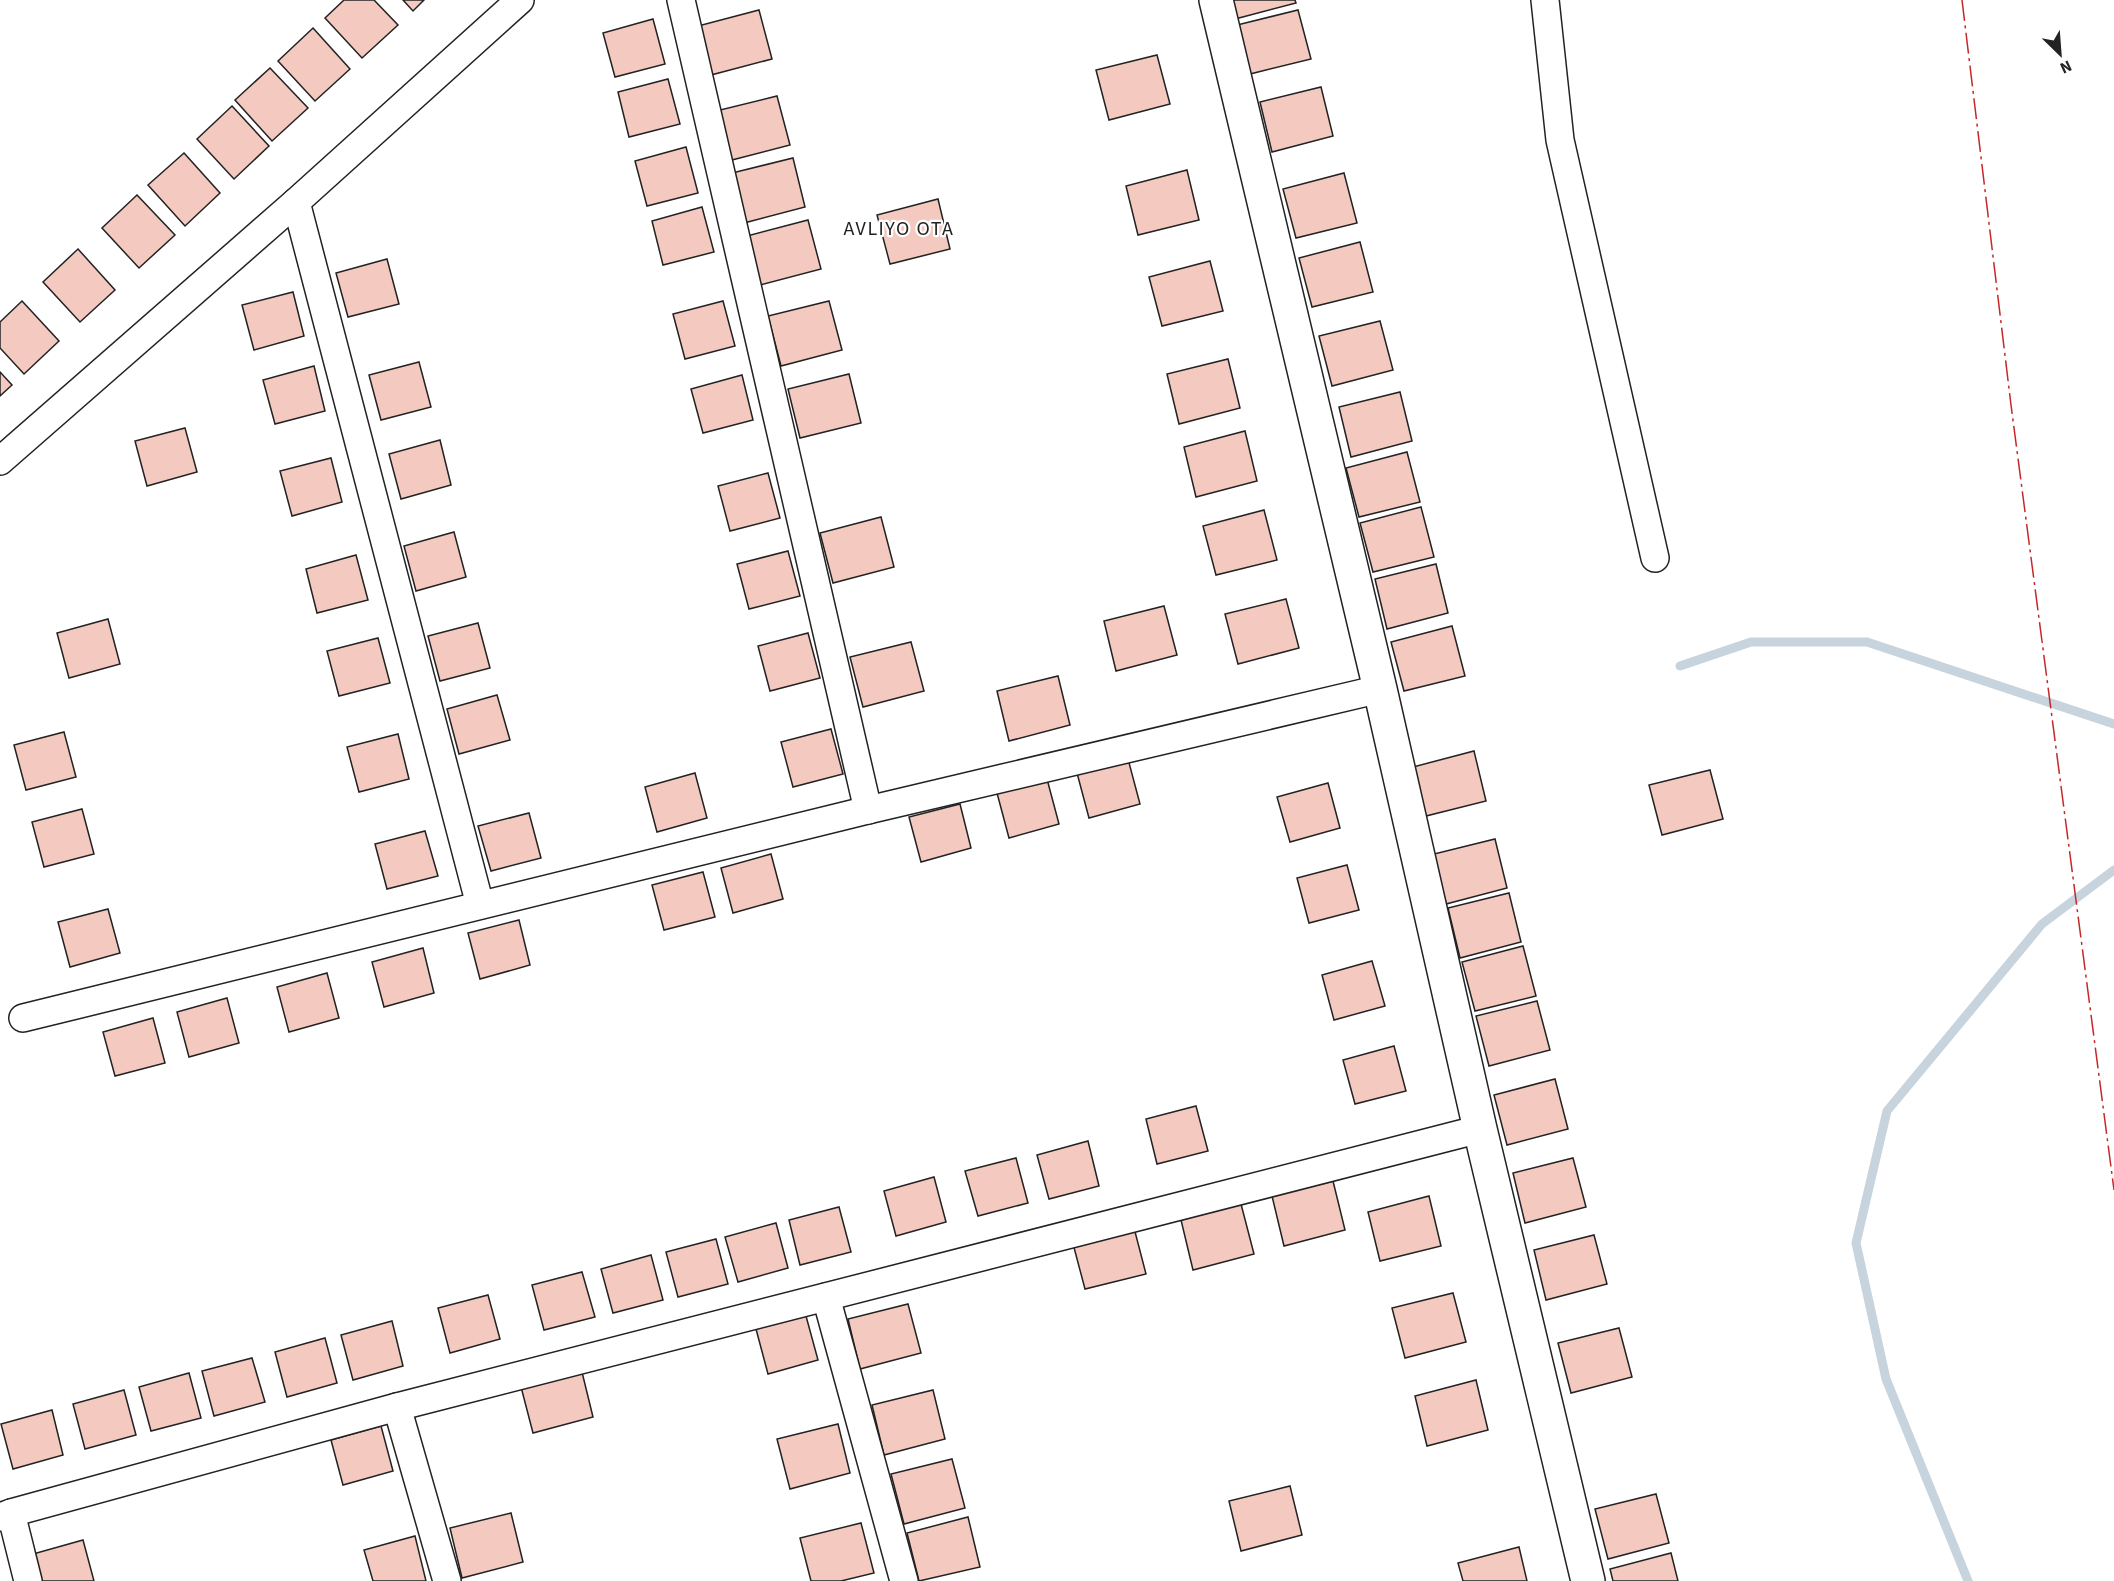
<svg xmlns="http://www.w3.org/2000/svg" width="2114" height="1581" viewBox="0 0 2114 1581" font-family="'Source Sans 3',sans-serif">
  <rect width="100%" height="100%" fill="#fff"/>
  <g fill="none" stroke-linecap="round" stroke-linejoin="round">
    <!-- stream -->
    <g stroke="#c7d3dd" stroke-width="9">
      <path d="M1680,666L1751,642H1867L2114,724"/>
      <path d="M1968,1581L1886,1379L1856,1243L1887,1111L2042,924L2114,870"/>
    </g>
  </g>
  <!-- building -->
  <g fill="#f3c9c0" stroke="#222" stroke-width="1.5">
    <path d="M344,0H374L398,25L362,58L325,18Z"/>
    <path d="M403,0H424L413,11Z"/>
    <path d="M1230,0H1295L1296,3L1235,19Z"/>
    <path d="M759,10L772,59L711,75L698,26Z"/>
    <path d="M1298,10L1311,59L1250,74L1237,25Z"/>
    <path d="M653,19L665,64L615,77L603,33Z"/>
    <path d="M313,28L350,69L315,101L278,61Z"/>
    <path d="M1157,55L1170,104L1109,120L1096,70Z"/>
    <path d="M270,68L308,108L272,141L235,100Z"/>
    <path d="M668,79L680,124L629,137L618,92Z"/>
    <path d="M1321,87L1333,136L1272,152L1260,102Z"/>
    <path d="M777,96L790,145L728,161L716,111Z"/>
    <path d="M232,106L269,146L234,179L197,139Z"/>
    <path d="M686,147L698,193L647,206L635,161Z"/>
    <path d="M184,153L220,193L185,226L148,185Z"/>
    <path d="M793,158L805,207L744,223L732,173Z"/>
    <path d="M1187,170L1199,220L1138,235L1126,186Z"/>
    <path d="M1344,173L1357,223L1296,238L1283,189Z"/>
    <path d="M137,195L175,235L139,268L102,228Z"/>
    <path d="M938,199L950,249L890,264L877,215Z"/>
    <path d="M702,207L714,252L663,265L652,221Z"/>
    <path d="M808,220L821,269L760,285L747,236Z"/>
    <path d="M1360,242L1373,292L1312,307L1299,258Z"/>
    <path d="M78,249L115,290L80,322L43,282Z"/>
    <path d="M387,259L399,304L348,317L336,273Z"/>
    <path d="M1210,261L1223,311L1162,326L1149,277Z"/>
    <path d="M293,292L304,336L254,350L242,305Z"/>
    <path d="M22,301L59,341L24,374L0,348V322Z"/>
    <path d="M723,301L735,346L685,359L673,314Z"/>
    <path d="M829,301L842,350L781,366L768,316Z"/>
    <path d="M1380,321L1393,370L1332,386L1319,336Z"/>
    <path d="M1228,359L1240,408L1179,424L1167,374Z"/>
    <path d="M419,362L431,407L381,420L369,375Z"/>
    <path d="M314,366L325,411L275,424L263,380Z"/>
    <path d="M0,372L12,385L0,396Z"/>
    <path d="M849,374L861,423L800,438L788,389Z"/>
    <path d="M742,375L753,420L703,433L691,389Z"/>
    <path d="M1400,392L1412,441L1351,457L1339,407Z"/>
    <path d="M185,428L197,472L147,486L135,441Z"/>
    <path d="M1245,431L1257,481L1196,497L1184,447Z"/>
    <path d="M440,440L451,485L401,499L389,454Z"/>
    <path d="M1407,452L1420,502L1359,517L1346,468Z"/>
    <path d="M331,458L342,502L292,516L280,471Z"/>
    <path d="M768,473L780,518L730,531L718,486Z"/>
    <path d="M1421,507L1434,557L1373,572L1360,523Z"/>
    <path d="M1264,510L1277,560L1216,575L1203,526Z"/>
    <path d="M881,517L894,567L833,583L820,533Z"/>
    <path d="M454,532L466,577L416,591L404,546Z"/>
    <path d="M788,551L800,596L749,609L737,564Z"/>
    <path d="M356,555L368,600L317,613L306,569Z"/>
    <path d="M1436,564L1448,613L1387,629L1375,579Z"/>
    <path d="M1286,599L1299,648L1238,664L1225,614Z"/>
    <path d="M1164,606L1177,655L1116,671L1104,621Z"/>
    <path d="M108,619L120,664L69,678L57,633Z"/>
    <path d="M478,623L490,668L440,681L428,636Z"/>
    <path d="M1452,626L1465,676L1404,691L1391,642Z"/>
    <path d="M808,633L820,678L770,691L758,646Z"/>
    <path d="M378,638L390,683L339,696L327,651Z"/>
    <path d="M911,642L924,691L863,707L850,657Z"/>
    <path d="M1058,676L1070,725L1009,741L997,691Z"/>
    <path d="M497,695L510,740L459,754L447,709Z"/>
    <path d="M831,729L843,774L793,787L781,742Z"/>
    <path d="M64,732L76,777L26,790L14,745Z"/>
    <path d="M398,734L409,779L359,792L347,747Z"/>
    <path d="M1474,751L1486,801L1426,816L1413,767Z"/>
    <path d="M1128,759L1140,804L1089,818L1077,773Z"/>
    <path d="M1710,770L1723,819L1662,835L1649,785Z"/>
    <path d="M695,773L707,818L657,832L645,787Z"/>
    <path d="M1047,779L1059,824L1009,838L997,793Z"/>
    <path d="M1328,783L1340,828L1290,842L1277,797Z"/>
    <path d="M960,804L971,848L921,862L909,817Z"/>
    <path d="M82,809L94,854L44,867L32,822Z"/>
    <path d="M529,813L541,858L491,871L478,826Z"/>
    <path d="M425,831L438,876L387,889L375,844Z"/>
    <path d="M1495,839L1507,888L1446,904L1434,854Z"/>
    <path d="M771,854L783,899L733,913L721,868Z"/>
    <path d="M1347,865L1359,910L1309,923L1297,878Z"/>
    <path d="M703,872L715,917L664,930L652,885Z"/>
    <path d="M1509,893L1521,942L1460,958L1448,908Z"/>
    <path d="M108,909L120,953L70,967L58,922Z"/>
    <path d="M519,920L530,965L480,979L468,933Z"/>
    <path d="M1523,946L1536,996L1475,1011L1462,962Z"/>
    <path d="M423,948L434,993L384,1007L372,962Z"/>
    <path d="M1372,961L1385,1006L1334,1020L1322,975Z"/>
    <path d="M327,973L339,1018L289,1032L277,987Z"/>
    <path d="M227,998L239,1043L189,1057L177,1012Z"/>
    <path d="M1537,1001L1550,1050L1489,1066L1476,1016Z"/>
    <path d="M153,1018L165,1063L115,1076L103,1032Z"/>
    <path d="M1394,1046L1406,1091L1355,1104L1343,1060Z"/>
    <path d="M1555,1079L1568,1129L1507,1145L1494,1095Z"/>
    <path d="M1196,1106L1208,1151L1157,1164L1146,1119Z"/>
    <path d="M1088,1141L1099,1186L1049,1199L1037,1155Z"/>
    <path d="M1016,1158L1028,1203L978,1216L965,1171Z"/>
    <path d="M1573,1158L1586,1207L1525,1223L1513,1173Z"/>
    <path d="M934,1177L946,1222L896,1236L884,1191Z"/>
    <path d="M1333,1181L1345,1230L1284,1246L1272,1196Z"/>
    <path d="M1429,1196L1441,1246L1380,1261L1368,1212Z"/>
    <path d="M1241,1204L1254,1254L1193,1270L1181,1220Z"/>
    <path d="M839,1207L851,1252L800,1265L789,1220Z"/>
    <path d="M776,1223L788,1268L738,1282L725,1237Z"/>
    <path d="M1133,1224L1146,1274L1085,1289L1072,1240Z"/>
    <path d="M1594,1235L1607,1284L1546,1300L1534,1250Z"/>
    <path d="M716,1239L728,1284L678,1297L666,1252Z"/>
    <path d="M651,1255L663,1300L613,1313L601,1269Z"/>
    <path d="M582,1272L595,1317L544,1330L532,1285Z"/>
    <path d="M1453,1293L1466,1342L1405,1358L1392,1308Z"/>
    <path d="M488,1295L500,1339L450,1353L438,1308Z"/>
    <path d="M908,1304L921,1353L860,1369L848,1319Z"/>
    <path d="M806,1316L818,1360L768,1374L756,1329Z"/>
    <path d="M392,1321L403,1366L353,1380L341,1335Z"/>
    <path d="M1619,1328L1632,1377L1571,1393L1558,1343Z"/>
    <path d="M325,1338L337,1383L287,1397L275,1352Z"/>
    <path d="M252,1358L265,1402L214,1416L202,1371Z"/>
    <path d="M581,1368L593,1417L533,1433L520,1383Z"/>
    <path d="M189,1373L201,1418L151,1431L139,1387Z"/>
    <path d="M1476,1380L1488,1430L1427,1446L1415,1396Z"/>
    <path d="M124,1390L136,1435L85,1449L73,1404Z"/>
    <path d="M933,1390L945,1439L884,1455L872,1405Z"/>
    <path d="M52,1410L63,1455L13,1469L1,1424Z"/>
    <path d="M838,1424L850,1473L790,1489L777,1439Z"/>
    <path d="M381,1426L393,1471L343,1485L331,1440Z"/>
    <path d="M952,1459L965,1508L904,1524L891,1474Z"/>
    <path d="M1290,1486L1302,1535L1241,1551L1229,1501Z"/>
    <path d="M1656,1494L1669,1543L1608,1559L1595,1509Z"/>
    <path d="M511,1513L523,1562L462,1578L450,1528Z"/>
    <path d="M968,1517L980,1567L919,1581L907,1533Z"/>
    <path d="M861,1523L874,1573L841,1581H811L800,1538Z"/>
    <path d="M415,1536L426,1581H373L364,1550Z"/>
    <path d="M83,1540L94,1581H40L33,1554Z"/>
    <path d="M1519,1547L1527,1581H1463L1458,1563Z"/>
    <path d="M1671,1553L1678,1581H1613L1610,1569Z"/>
  </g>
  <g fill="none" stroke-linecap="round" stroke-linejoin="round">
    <!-- street casing -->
    <g stroke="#222" stroke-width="30">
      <g id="street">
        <path d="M681,0L868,810"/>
        <path d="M1545,0L1560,140L1655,558"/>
        <path d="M296,202L480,905"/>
        <path d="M0,461L296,202L520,0"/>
        <path d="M23,1018L868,810L1380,689"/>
        <path d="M826,1297L904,1581"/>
        <path d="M397,1407L447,1581"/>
        <path d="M11,1513L28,1581"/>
        <path d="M0,1517L11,1513L397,1407L1480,1129"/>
      </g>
    </g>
    <!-- secondary casing -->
    <g stroke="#222" stroke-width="36">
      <path id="secondary" d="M1216,0L1380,689L1480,1129L1588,1581"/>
    </g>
    <!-- street -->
    <use href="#street" stroke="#fff" stroke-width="27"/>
    <!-- secondary -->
    <use href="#secondary" stroke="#fff" stroke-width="33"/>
    <!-- power -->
    <path stroke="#c62828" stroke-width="1.5" stroke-dasharray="21 4.5 3 4.5" stroke-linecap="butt" d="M1962,0L2011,405L2114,1190"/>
  </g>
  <g text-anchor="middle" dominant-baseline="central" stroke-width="4.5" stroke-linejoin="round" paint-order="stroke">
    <!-- quarter labels -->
    <g font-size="20" letter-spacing="1.5" fill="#222" stroke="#fff">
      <text x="899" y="229">AVLIYO OTA</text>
    </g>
  </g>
  <!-- north arrow -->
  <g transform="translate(2060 54) rotate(155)" stroke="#ffffff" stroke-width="4.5" paint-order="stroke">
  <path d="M0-4.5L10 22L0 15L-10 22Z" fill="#222222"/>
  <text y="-9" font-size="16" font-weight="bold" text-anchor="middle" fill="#222222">N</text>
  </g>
</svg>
